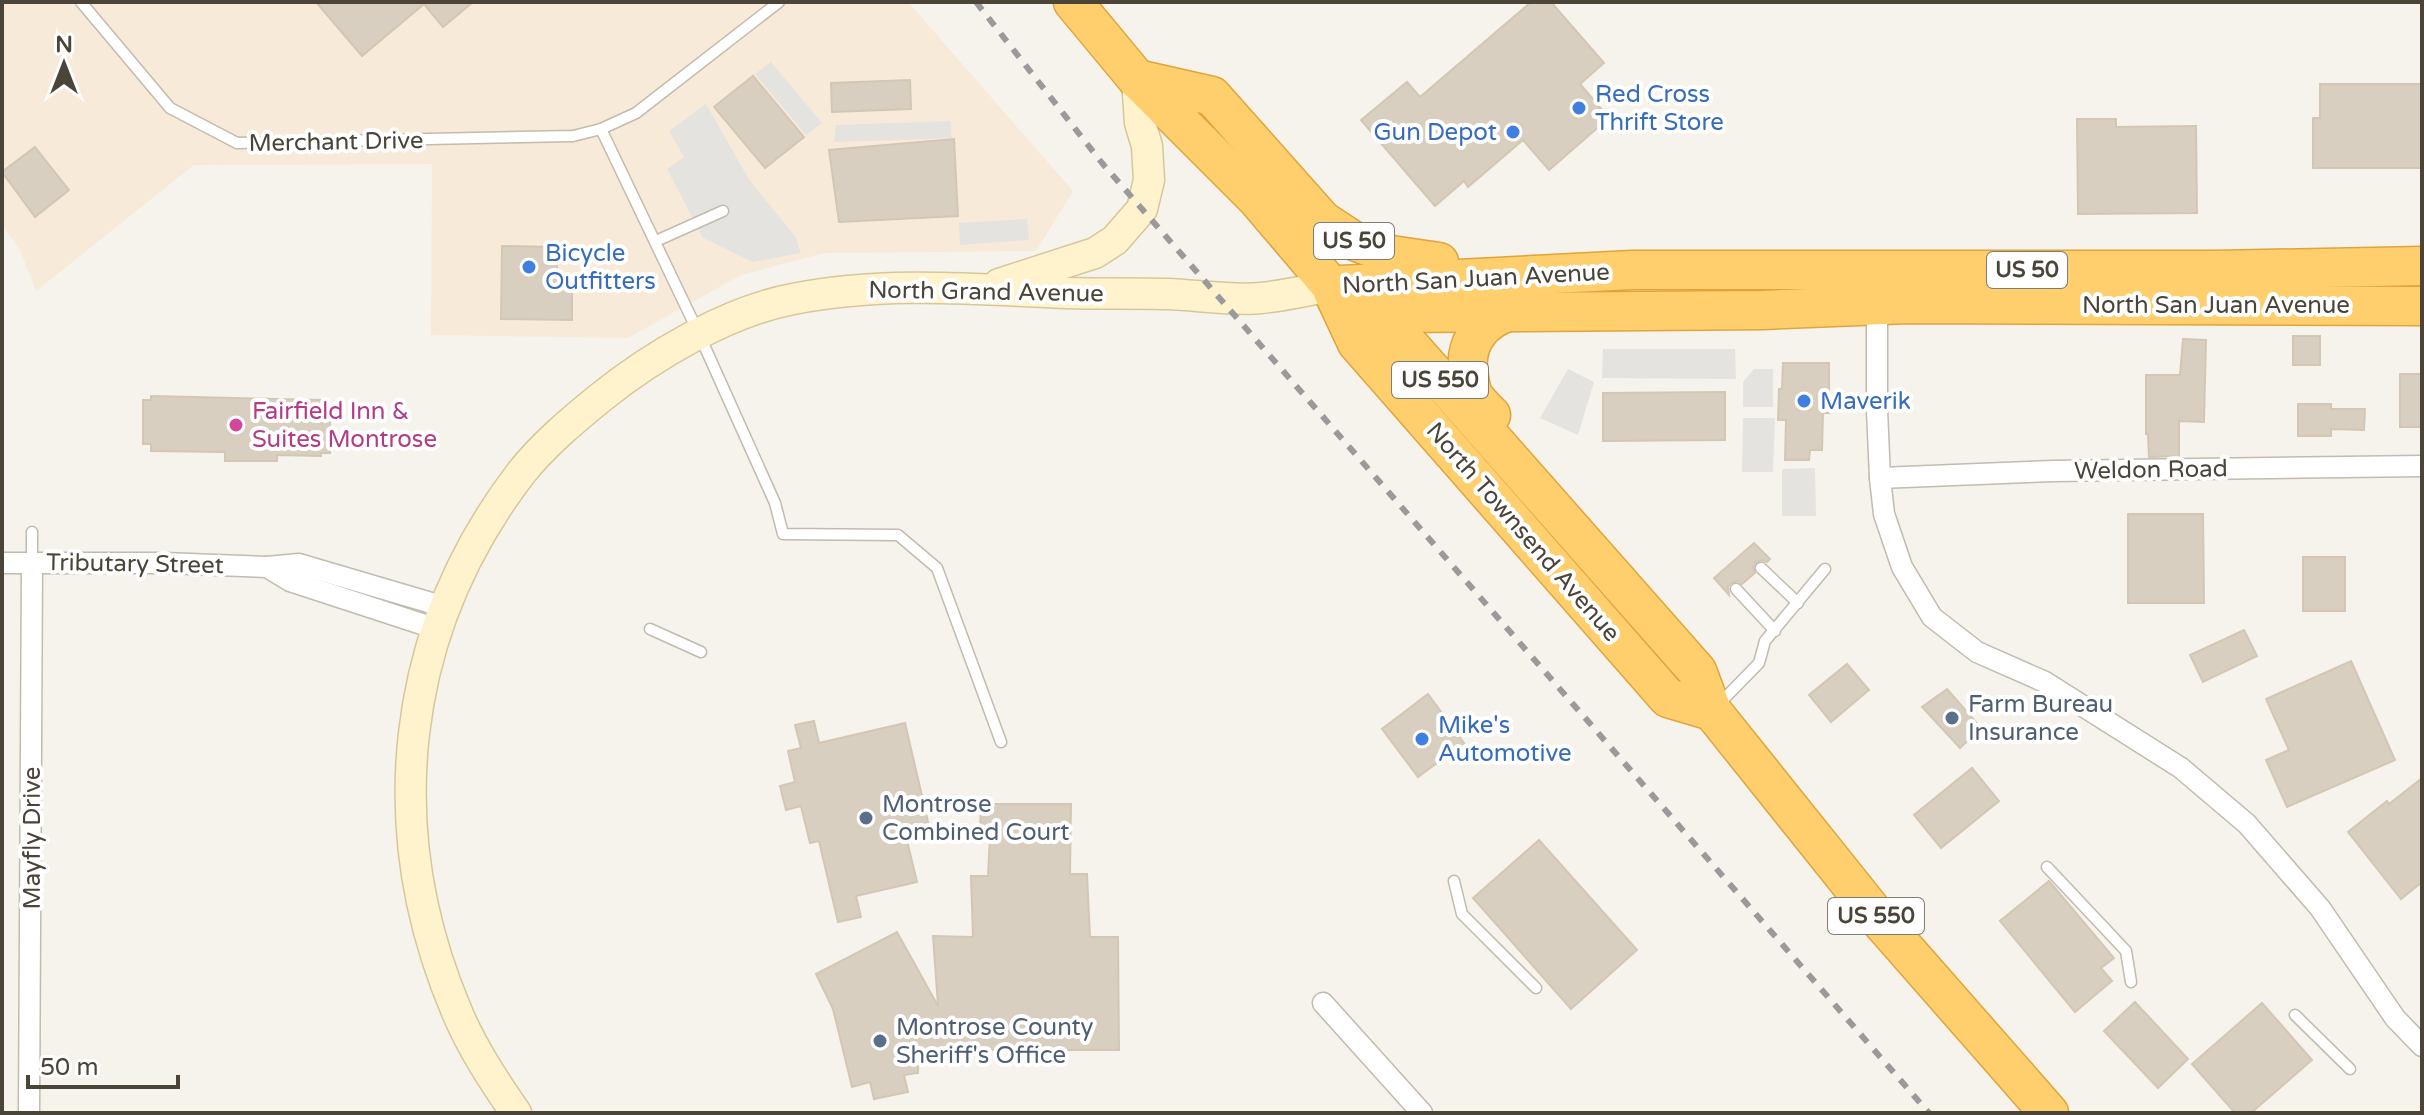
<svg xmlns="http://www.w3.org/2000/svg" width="2424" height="1115" viewBox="0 0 2424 1115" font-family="'Varela Round',sans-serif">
  <rect width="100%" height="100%" fill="#f6f3ec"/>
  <!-- commercial -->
  <path fill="#f7ead8" d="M2,2H908L1073,191L1036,251L825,253L741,275L628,338L431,335L432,164L194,165L36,291L20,250L2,224Z"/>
  <!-- parking -->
  <g fill="#e5e3e0">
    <path d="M771,62L822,123L806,135L755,74Z"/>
    <path d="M706,104L750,181L795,236L801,253L753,262L703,238L667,169L684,157L669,131Z"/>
    <path d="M950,121L952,138L834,142L836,125Z"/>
    <path d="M1027,219L1029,240L960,245L959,223Z"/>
    <path d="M1603,349H1735L1736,379L1602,378Z"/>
    <path d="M1568,369L1594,382L1578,435L1540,418Z"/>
    <path d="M1754,369H1773V407H1743V382Z"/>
    <path d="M1743,418H1775L1773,472H1742Z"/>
    <path d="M1815,468L1816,516H1782V469Z"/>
  </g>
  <!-- building -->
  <g fill="#d8cfc1" stroke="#d3c7b4" stroke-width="2">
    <path d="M316,2H473L443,27L424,4L362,56Z"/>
    <path d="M1531,2H1551L1604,63L1580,84L1609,118L1549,170L1523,140L1468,187L1464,181L1435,206L1361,120L1407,82L1420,97Z"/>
    <path d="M753,76L804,137L765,168L714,107Z"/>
    <path d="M910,80L911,109L832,112L831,83Z"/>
    <path d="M2320,84H2422V168H2313V118H2320Z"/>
    <path d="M2077,119H2116V127L2196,126L2197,213L2078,214Z"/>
    <path d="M954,139L958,216L839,222L829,150Z"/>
    <path d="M35,147L69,190L35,217L2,172Z"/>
    <path d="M502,246L557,247V286H572V320L501,319Z"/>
    <rect x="2293" y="336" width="27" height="29"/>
    <path d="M2183,339L2206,340L2204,422L2179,421V456L2149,457L2148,434H2146V375H2180Z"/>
    <path d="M1783,363H1829V413H1823L1822,450H1810L1809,460H1785L1786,420H1778L1779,389H1782Z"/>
    <rect x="2400" y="374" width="22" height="53"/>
    <path d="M1725,392V440L1603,441V393Z"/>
    <path d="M151,396L323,400V407H330V453H321V456L277,455V461H225V452L151,451V444H143V400H151Z"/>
    <path d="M2298,404H2331V409H2365L2364,430L2331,429V436H2298Z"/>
    <path d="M2128,514H2203L2204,603H2128Z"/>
    <path d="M1754,543L1770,559L1767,562L1762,560L1756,562L1753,567L1755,573L1742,584L1738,581L1731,583L1728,587L1729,595L1714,578Z"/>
    <rect x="2303" y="557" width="42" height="54"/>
    <path d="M2244,630L2257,656L2203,682L2190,655Z"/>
    <path d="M2351,661L2395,760L2287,807L2266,760L2289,750L2266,699Z"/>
    <path d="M1847,664L1869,690L1831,722L1809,695Z"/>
    <path d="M1947,689L1981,728L1960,748L1922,707Z"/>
    <path d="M1428,694L1464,743L1418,777L1382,729Z"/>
    <path d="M814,721L819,743L905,723L929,826L905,832L917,882L856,896L861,917L838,922L819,841L810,843L801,806L786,810L780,786L795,782L788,751L801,748L795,725Z"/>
    <path d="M1972,768L1999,801L1941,848L1914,815Z"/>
    <path d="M2422,778V882L2401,899L2348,832L2387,801L2389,804Z"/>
    <path d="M981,804H1071L1070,874H1087L1090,937H1118L1119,1050H919L918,1073L904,1075L908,1092L874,1099L870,1082L852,1087L833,1009L816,974L897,932L938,1006L933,936L973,937L971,876H988L990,835H980Z"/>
    <path d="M1539,840L1637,950L1571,1009L1473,898Z"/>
    <path d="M2049,881L2114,958L2101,968L2112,981L2075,1012L2000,921Z"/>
    <path d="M2135,1002L2188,1059L2158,1088L2104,1031Z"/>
    <path d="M2262,1003L2312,1060L2251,1113H2235L2192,1064Z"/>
  </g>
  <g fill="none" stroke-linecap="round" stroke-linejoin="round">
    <!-- lane casing -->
    <g stroke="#c2bbae" stroke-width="13">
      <g id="lane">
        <path d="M81,2L170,108L237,143L573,136L601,129L636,113L779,2"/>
        <path d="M601,129L699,334L775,503L783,534L898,535L937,568L1001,742"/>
        <path d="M656,241L723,211"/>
        <path d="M32,532V563"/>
        <path d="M1761,568L1798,603"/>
        <path d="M1736,589L1775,631"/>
        <path d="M650,629L701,652"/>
        <path d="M1719,704L1759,663L1765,641L1825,569"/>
        <path d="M2047,867L2126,951L2131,982"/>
        <path d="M1454,881L1462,914L1536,988"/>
        <path d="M2295,1015L2350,1069"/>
      </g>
    </g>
    <!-- street casing -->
    <g stroke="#c2bbae" stroke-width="23">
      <g id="street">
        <path d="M1877,306V410L1880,478L1884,514L1902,567L1932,617L1977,652L2045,682L2181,768L2247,824L2320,908L2395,1018L2422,1046"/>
        <path d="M1880,478L2053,471L2422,466"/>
        <path d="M2,563H163L267,567L299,564L445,607"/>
        <path d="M267,567L290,581L437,629"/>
        <path d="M1323,1003L1422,1113"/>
        <path d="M29,1113L32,563"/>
      </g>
    </g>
    <!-- secondary casing -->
    <g stroke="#d6c79b" stroke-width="33">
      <g id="secondary">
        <path d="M999,284L1095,253L1115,240L1142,209L1149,180L1147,146L1140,123L1137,79"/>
        <path d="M516,1113C494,1081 472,1048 457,1012C379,829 399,632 521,473C543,445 573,420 600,398C652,356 728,311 793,299C885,281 974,289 1066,293C1100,294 1134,293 1168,294C1196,295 1235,301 1261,298C1284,296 1308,290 1331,286"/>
      </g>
    </g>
    <!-- highway casing -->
    <g stroke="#e0a43c" stroke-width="41">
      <g id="highway">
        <path d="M1073,2L1137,79L1257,199L1331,286L1411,347L1697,671L1712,711L1877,917L2049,1113"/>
        <path d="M1137,79L1212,96L1323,221L1352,240L1391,255L1439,262"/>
        <path d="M1341,285L1632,270H2215L2422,266"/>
        <path d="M1333,292L1357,343L1668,698L1712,711"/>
        <path d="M1359,297L1399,313L1762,310L1908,304L2422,306"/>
        <path d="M1491,415C1485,409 1478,403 1474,396C1471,391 1470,383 1469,377C1463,346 1478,323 1507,312"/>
      </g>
    </g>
    <!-- lane -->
    <use href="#lane" stroke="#fff" stroke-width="10"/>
    <!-- street -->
    <use href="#street" stroke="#fff" stroke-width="20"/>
    <!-- secondary -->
    <use href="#secondary" stroke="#fff3cd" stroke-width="30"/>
    <!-- highway -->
    <use href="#highway" stroke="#ffcf6e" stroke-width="38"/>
    <!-- rail -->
    <path stroke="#9a9a9a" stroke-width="6" stroke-dasharray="10 10" stroke-linecap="butt" d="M976,2L1102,163L1929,1113"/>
  </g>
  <!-- markers -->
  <g fill="#3f7fe0" stroke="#fff" stroke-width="3">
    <circle cx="1579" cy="108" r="8"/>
    <circle cx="1513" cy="132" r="8"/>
    <circle cx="529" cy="267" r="8"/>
    <circle cx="1804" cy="401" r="8"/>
    <circle cx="1422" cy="739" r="8"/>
  </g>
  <circle fill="#d1479c" stroke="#fff" stroke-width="3" cx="236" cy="425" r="8"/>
  <g fill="#5c6f8a" stroke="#fff" stroke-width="3">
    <circle cx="1952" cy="718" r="8"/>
    <circle cx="866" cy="818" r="8"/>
    <circle cx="880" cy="1041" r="8"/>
  </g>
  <g text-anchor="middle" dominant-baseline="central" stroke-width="8" stroke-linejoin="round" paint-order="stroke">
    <!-- shield labels -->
    <g fill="#fff" stroke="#817c74" stroke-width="2">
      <rect x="1314" y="223" width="80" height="36" rx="6"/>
      <rect x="1987" y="252" width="80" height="36" rx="6"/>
      <rect x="1392" y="362" width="96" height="36" rx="6"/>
      <rect x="1828" y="898" width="96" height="36" rx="6"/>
    </g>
    <g font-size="22" font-weight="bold" fill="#4b4439">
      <text x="1354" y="241">US 50</text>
      <text x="2027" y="270">US 50</text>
      <text x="1440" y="380">US 550</text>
      <text x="1876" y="916">US 550</text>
    </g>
    <!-- shop labels -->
    <g font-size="24" fill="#366cbe" stroke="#fff" text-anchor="start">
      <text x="1595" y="94">Red Cross<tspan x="1595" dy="28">Thrift Store</tspan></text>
      <text x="1497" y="132" text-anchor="end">Gun Depot</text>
      <text x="545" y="253">Bicycle<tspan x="545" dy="28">Outfitters</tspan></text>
      <text x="1820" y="401">Maverik</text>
      <text x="1438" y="725">Mike's<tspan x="1438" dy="28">Automotive</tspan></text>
    </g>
    <!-- street labels -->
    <g font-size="24" fill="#4b4439" stroke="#fff">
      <text transform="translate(336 142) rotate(-1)">Merchant Drive</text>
      <text transform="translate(1476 279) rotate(-3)">North San Juan Avenue</text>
      <text transform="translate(986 292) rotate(1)">North Grand Avenue</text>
      <text x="2216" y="305">North San Juan Avenue</text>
      <text transform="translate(2151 470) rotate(-1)">Weldon Road</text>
      <text transform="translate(1523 532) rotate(49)">North Townsend Avenue</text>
      <text transform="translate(135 564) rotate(1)">Tributary Street</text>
      <text transform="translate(32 838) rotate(-90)">Mayfly Drive</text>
    </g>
    <!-- hotel labels -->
    <g font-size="24" fill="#b23c85" stroke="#fff" text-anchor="start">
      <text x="252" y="411">Fairfield Inn &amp;<tspan x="252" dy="28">Suites Montrose</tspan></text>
    </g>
    <!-- service labels -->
    <g font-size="24" fill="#4e5e75" stroke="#fff" text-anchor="start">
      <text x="1968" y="704">Farm Bureau<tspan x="1968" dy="28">Insurance</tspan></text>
      <text x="882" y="804">Montrose<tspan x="882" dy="28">Combined Court</tspan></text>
      <text x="896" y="1027">Montrose County<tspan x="896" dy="28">Sheriff's Office</tspan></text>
    </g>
  </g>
  <!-- border -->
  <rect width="2424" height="1115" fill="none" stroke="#4b4439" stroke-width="8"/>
  <!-- north arrow -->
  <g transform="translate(64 64)" stroke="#ffffff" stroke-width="6" paint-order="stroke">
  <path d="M0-6L14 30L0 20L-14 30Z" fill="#4b4439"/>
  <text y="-12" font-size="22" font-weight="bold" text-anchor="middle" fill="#4b4439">N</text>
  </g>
  <!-- scale -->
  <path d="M28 1075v12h150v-12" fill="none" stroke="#4b4439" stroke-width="4"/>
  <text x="40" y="1075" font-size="24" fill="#4b4439" stroke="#ffffff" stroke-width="6" paint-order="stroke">50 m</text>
</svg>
